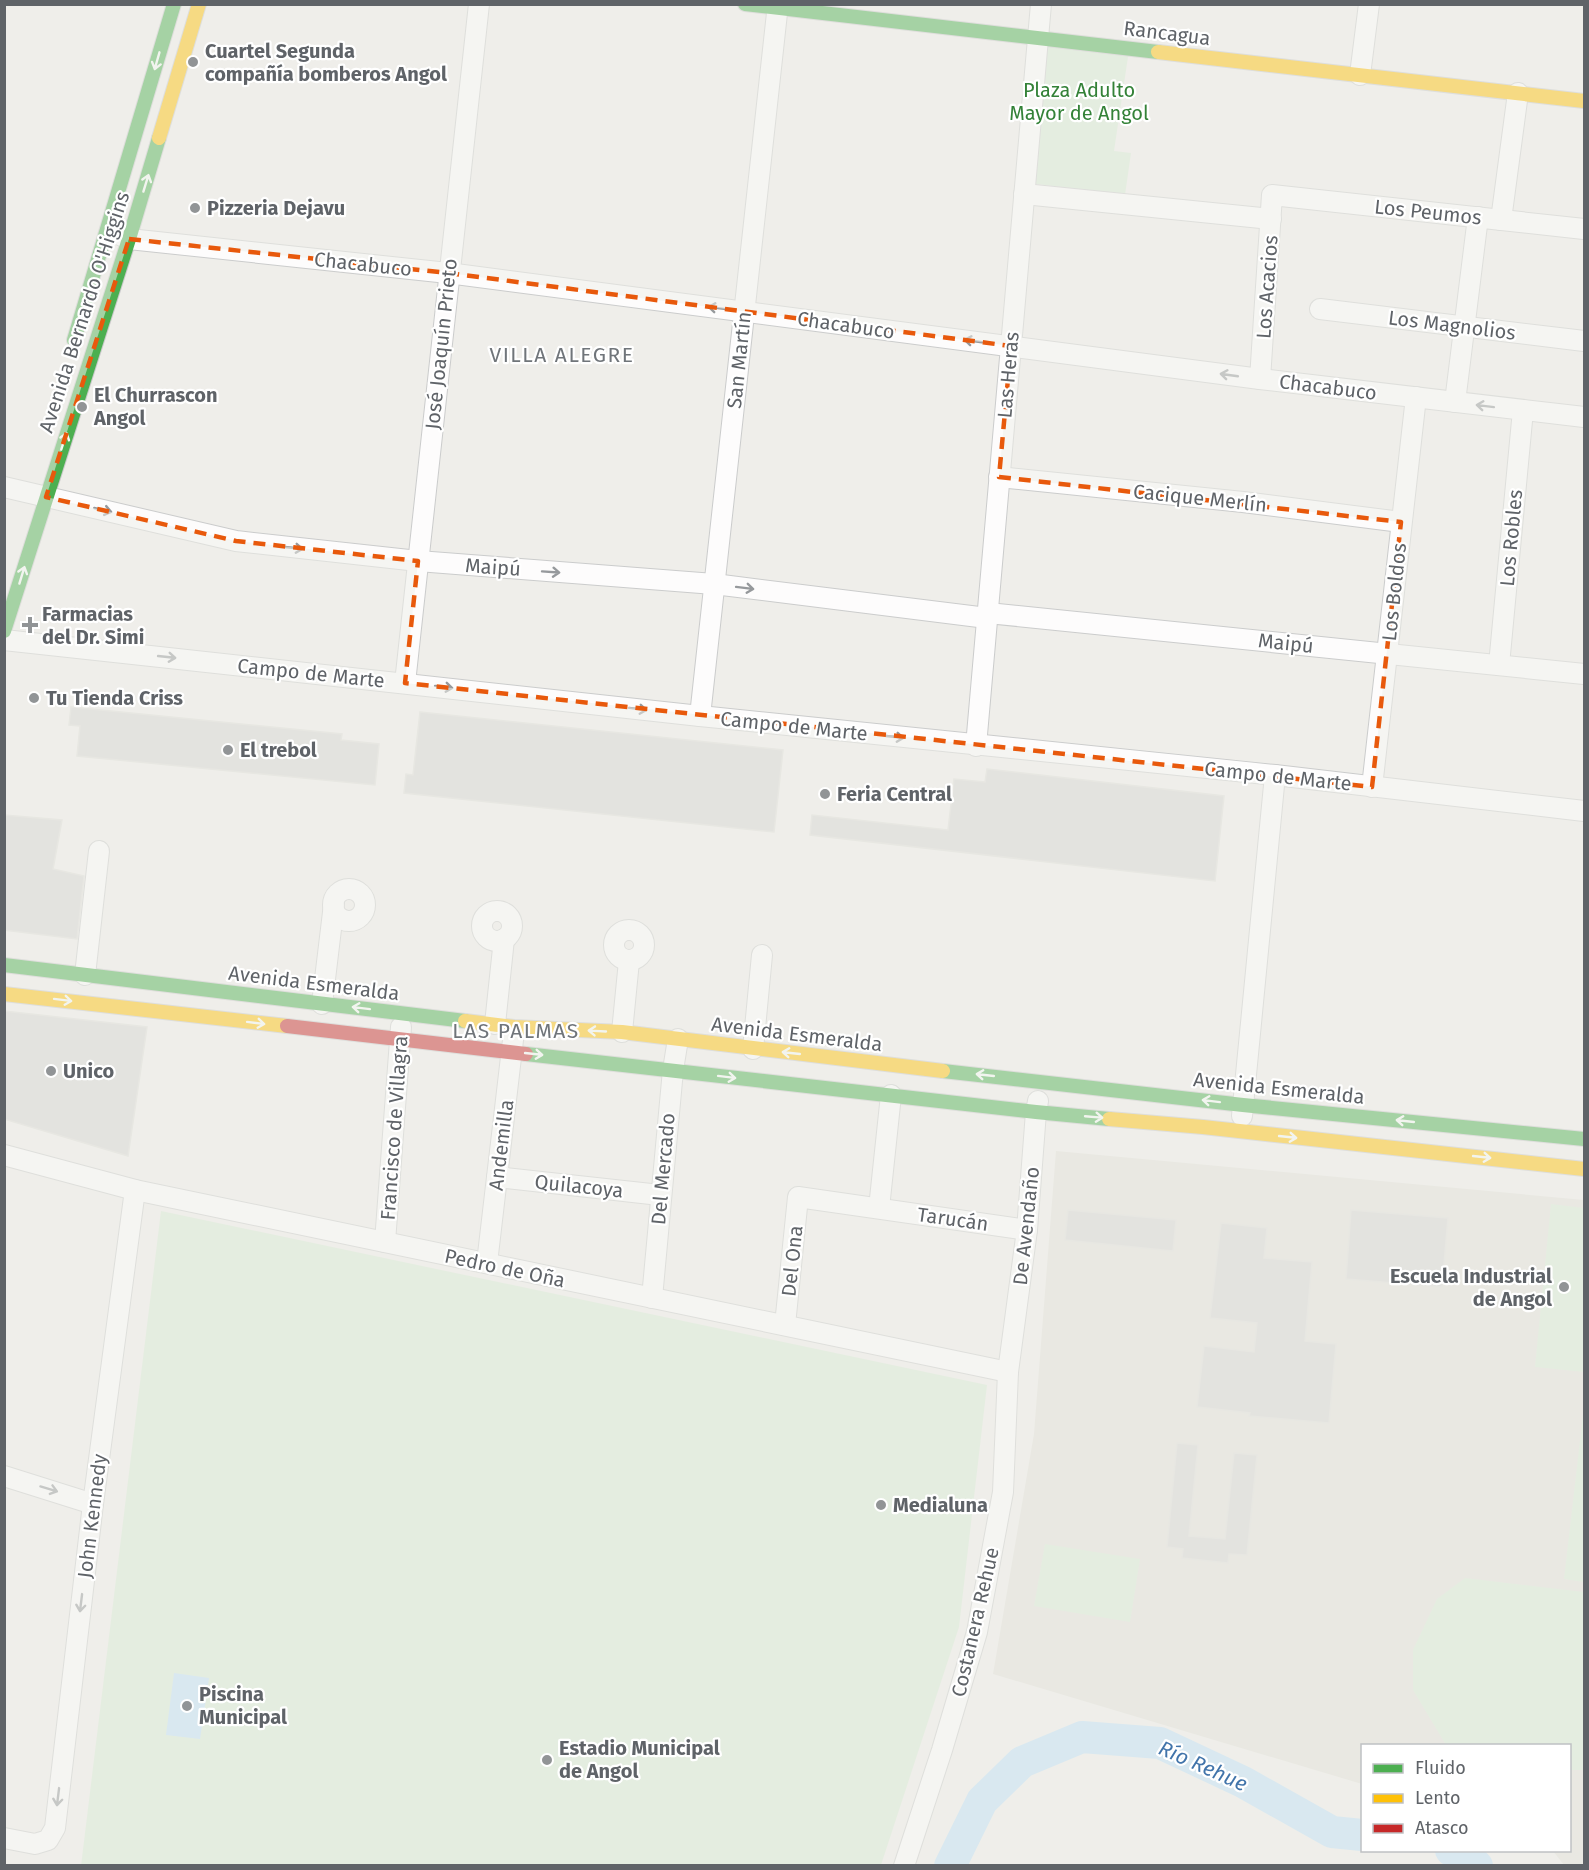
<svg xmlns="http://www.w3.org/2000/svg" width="1589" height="1870" viewBox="0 0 1589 1870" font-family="'Fira Sans',sans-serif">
  <rect width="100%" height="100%" fill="#efeeea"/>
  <!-- education -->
  <path fill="#e2e0da" d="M1056,1151L1584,1200V1865H1564L1553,1851L1570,1850V1746H1362V1784L993,1674L1034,1434Z"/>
  <!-- green -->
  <g fill="#d8ebd6">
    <path d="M1041,39L1129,50L1114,151L1131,153L1125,195L1029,183Z"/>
    <path d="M1551,1204L1584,1208V1372L1535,1367Z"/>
    <path d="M161,1211L987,1385L959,1627L881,1865L81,1866Z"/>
    <path d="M1583,1415L1584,1416V1582L1564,1579Z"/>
    <path d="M1045,1544L1140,1559L1130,1622L1034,1606Z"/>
    <path d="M1465,1578L1584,1592V1770H1570V1746L1446,1745L1413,1690V1650L1437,1599Z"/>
  </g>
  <!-- water -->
  <path fill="#bfe0f9" d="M174,1673L209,1678L200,1739L166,1735Z"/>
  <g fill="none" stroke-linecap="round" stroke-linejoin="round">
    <!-- river -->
    <g stroke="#bfe0f9" stroke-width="32">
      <path d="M1451,1850L1465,1853L1477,1866"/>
      <path d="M950,1866L982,1801L1022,1762L1082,1737L1160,1743L1243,1782L1332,1832L1362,1835"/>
    </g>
  </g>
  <!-- building -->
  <g fill="#d6d5d3" stroke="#deddd9" stroke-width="1.5">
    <path d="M71,707L342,734L341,740L379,744L375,785L77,756L80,726L69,725Z"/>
    <path d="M420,712L783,750L774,832L404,793L406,774L413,775Z"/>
    <path d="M987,769L1224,796L1215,881L810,835L812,815L948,830L954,779L985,782Z"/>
    <path d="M4,815L62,820L53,869L84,876L77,939L4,930Z"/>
    <path d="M4,1011L147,1027L128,1156L4,1119Z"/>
    <path d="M1068,1210L1176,1220L1173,1251L1065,1240Z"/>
    <path d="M1351,1210L1448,1218L1442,1287L1346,1279Z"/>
    <path d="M1221,1223L1267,1228L1264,1258L1312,1262L1305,1341L1336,1344L1329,1423L1249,1416L1250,1413L1197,1407L1204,1346L1254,1352L1257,1323L1210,1318Z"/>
    <path d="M1177,1443L1198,1445L1189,1536L1225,1539L1234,1453L1257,1455L1247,1555L1229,1554L1228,1563L1182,1558L1183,1549L1167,1547Z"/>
  </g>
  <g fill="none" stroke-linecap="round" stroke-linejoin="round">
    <!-- street casing -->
    <g stroke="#cbcccc" stroke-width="22">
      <g id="street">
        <path d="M1360,75L1369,4"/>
        <path d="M1024,194L1271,219"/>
        <path d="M1501,220L1518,93"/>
        <path d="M120,235L129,239L448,273L1260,379L1584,417"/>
        <path d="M1320,309L1584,341"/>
        <path d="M1260,379L1272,195L1584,229"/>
        <path d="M1455,402L1478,217"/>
        <path d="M999,477L1243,502L1401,522"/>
        <path d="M4,487L236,541L418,561L714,584L987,618"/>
        <path d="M988,613L1584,674"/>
        <path d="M4,640L700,716L1275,775L1584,811"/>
        <path d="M1499,665L1523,410"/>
        <path d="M405,683L479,4"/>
        <path d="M700,716L778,4"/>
        <path d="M976,746L1041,4"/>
        <path d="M1372,787L1416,397"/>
        <circle cx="349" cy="905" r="16"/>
        <circle cx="497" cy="926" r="15"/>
        <circle cx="629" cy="945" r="15"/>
        <path d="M85,975L99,851"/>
        <path d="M322,1004L334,904"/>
        <path d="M495,1024L504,939"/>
        <path d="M622,1032L629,961"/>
        <path d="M753,1049L762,955"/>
        <path d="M1242,1116L1275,775"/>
        <path d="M4,1155L135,1190L1008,1372"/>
        <path d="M497,1177L660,1195"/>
        <path d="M879,1208L891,1095"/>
        <path d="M385,1242L401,1027"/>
        <path d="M487,1263L513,1040"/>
        <path d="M652,1298L673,1070L678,1039"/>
        <path d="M785,1325L798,1197L1027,1230"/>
        <path d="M4,1476L93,1504"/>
        <path d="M4,1838L35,1844L48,1840L55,1828L93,1504L135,1190"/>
        <path d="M904,1866L942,1750L977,1632L1003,1492L1008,1372L1027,1230L1036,1112L1038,1101"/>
      </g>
    </g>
    <!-- fast casing -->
    <g stroke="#cacacb" stroke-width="16">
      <g id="fast">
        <path d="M745,4L1158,52"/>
        <path d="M74,340L174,4"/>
        <path d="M4,631L129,239L159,138"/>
        <path d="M4,965L465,1021"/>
        <path d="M526,1054L1036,1112L1109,1119"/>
        <path d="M943,1071L1243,1105L1584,1139"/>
      </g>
    </g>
    <!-- slow casing -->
    <g stroke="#cacacb" stroke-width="16">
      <g id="slow">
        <path d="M1158,52L1584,101"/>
        <path d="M159,138L199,4"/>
        <path d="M4,994L287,1026"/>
        <path d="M465,1021L514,1027L622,1032L943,1071"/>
        <path d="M1109,1119L1203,1127L1584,1169"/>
      </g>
    </g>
    <!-- jam casing -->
    <g stroke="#cacacb" stroke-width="16">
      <path id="jam" d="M287,1026L526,1054"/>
    </g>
    <!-- street -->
    <use href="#street" stroke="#fdfcfc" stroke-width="20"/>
    <!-- fast -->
    <use href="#fast" stroke="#4caf50" stroke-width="14"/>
    <!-- slow -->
    <use href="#slow" stroke="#ffc107" stroke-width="14"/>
    <!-- jam -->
    <use href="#jam" stroke="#c62828" stroke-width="14"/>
  </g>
  <!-- one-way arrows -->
  <defs><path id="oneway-shaft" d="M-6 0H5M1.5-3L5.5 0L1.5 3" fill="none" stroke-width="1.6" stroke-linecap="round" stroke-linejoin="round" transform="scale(1.5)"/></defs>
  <g stroke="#f6fbf6">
    <use href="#oneway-shaft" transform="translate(157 61) rotate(106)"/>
    <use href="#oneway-shaft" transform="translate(146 183) rotate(-73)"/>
    <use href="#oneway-shaft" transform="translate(64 441) rotate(-72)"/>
    <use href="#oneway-shaft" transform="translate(22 575) rotate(-73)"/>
    <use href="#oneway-shaft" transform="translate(63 1000) rotate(7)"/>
    <use href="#oneway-shaft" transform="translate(361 1008) rotate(-173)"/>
    <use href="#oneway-shaft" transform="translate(256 1023) rotate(7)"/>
    <use href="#oneway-shaft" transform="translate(597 1031) rotate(-177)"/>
    <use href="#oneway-shaft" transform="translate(791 1053) rotate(-174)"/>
    <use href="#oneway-shaft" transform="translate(534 1054) rotate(6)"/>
    <use href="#oneway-shaft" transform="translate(985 1075) rotate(-174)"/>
    <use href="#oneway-shaft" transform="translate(727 1077) rotate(7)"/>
    <use href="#oneway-shaft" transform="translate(1211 1101) rotate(-173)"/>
    <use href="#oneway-shaft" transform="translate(1094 1117) rotate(5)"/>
    <use href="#oneway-shaft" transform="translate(1405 1121) rotate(-174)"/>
    <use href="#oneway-shaft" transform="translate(1288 1137) rotate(6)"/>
    <use href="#oneway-shaft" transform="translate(1482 1157) rotate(6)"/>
  </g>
  <g stroke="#96999c">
    <use href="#oneway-shaft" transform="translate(717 308) rotate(-173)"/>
    <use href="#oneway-shaft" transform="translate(973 341) rotate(-172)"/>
    <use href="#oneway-shaft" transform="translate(1229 375) rotate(-172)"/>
    <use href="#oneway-shaft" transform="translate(1485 406) rotate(-173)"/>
    <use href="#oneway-shaft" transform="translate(103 510) rotate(13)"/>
    <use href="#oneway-shaft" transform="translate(294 548) rotate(6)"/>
    <use href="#oneway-shaft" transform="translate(551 572) rotate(4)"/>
    <use href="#oneway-shaft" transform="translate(745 588) rotate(7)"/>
    <use href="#oneway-shaft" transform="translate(167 657) rotate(6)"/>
    <use href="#oneway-shaft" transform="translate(444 687) rotate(7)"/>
    <use href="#oneway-shaft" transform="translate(638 709) rotate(7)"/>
    <use href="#oneway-shaft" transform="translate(895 737) rotate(6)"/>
    <use href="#oneway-shaft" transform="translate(49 1489) rotate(17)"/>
    <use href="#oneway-shaft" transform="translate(81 1603) rotate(97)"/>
    <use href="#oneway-shaft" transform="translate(58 1797) rotate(97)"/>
  </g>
  <!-- marked area -->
  <path d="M0 0H1589V1870H0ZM129,239L448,273L1011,346L999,477L1401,522L1372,787L405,683L418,561L236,541L46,497Z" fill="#efeeea" fill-opacity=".55" fill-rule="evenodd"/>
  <path fill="none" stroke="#e8590c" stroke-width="4.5" stroke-dasharray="12 8" stroke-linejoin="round" d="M129,239L448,273L1011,346L999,477L1401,522L1372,787L405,683L418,561L236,541L46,497Z"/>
  <!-- markers -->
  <g fill="#919496" stroke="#fff" stroke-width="2">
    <circle cx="193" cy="62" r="6"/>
    <circle cx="195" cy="208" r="6"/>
    <circle cx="82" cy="407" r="6"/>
    <path d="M27 616h6v6h6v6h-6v6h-6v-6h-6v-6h6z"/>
    <circle cx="34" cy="698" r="6"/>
    <circle cx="228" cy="750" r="6"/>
    <circle cx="825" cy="794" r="6"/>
    <circle cx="51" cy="1071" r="6"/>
    <circle cx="1564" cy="1287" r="6"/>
    <circle cx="881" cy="1505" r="6"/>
    <circle cx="187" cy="1706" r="6"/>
    <circle cx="547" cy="1760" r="6"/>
  </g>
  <g text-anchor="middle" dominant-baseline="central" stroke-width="4.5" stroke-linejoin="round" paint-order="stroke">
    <!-- street labels -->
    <g font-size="20" fill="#5f6368" stroke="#fff">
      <text transform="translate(1167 33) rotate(7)">Rancagua</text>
      <text transform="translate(1428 212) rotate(6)">Los Peumos</text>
      <text transform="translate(363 264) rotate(6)">Chacabuco</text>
      <text transform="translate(1267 287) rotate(-86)">Los Acacios</text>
      <text transform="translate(84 312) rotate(-72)">Avenida Bernardo O'Higgins</text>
      <text transform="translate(846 325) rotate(8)">Chacabuco</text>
      <text transform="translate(1452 325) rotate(7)">Los Magnolios</text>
      <text transform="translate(441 344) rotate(-84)">José Joaquín Prieto</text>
      <text transform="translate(739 360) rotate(-84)">San Martín</text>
      <text transform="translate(1008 375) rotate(-85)">Las Heras</text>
      <text transform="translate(1328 387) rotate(7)">Chacabuco</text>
      <text transform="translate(1200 498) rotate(6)">Cacique Merlín</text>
      <text transform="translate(1511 538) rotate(-85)">Los Robles</text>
      <text transform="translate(493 567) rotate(4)">Maipú</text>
      <text transform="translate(1394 592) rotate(-84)">Los Boldos</text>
      <text transform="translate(1286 643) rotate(6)">Maipú</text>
      <text transform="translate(311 673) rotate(6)">Campo de Marte</text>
      <text transform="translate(794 726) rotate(6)">Campo de Marte</text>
      <text transform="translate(1278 776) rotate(6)">Campo de Marte</text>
      <text transform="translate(314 983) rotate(7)">Avenida Esmeralda</text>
      <text transform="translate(797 1034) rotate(7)">Avenida Esmeralda</text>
      <text transform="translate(1279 1088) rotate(6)">Avenida Esmeralda</text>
      <text transform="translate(394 1128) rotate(-86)">Francisco de Villagra</text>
      <text transform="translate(501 1145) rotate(-83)">Andemilla</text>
      <text transform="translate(663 1169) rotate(-85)">Del Mercado</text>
      <text transform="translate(579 1186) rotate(6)">Quilacoya</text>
      <text transform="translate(953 1219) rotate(8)">Tarucán</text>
      <text transform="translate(1026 1226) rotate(-84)">De Avendaño</text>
      <text transform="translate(792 1261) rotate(-84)">Del Ona</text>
      <text transform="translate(505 1268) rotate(12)">Pedro de Oña</text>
      <text transform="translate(92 1516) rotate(-83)">John Kennedy</text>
      <text transform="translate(975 1622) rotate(-77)">Costanera Rehue</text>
    </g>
    <!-- poi labels -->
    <g font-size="20" font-weight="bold" fill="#5f6368" stroke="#fff" text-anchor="start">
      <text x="205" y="51">Cuartel Segunda<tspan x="205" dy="23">compañía bomberos Angol</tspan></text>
      <text x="207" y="208">Pizzeria Dejavu</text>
      <text x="94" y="395">El Churrascon<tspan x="94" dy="23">Angol</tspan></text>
      <text x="42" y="614">Farmacias<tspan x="42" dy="23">del Dr. Simi</tspan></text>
      <text x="46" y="698">Tu Tienda Criss</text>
      <text x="240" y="750">El trebol</text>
      <text x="837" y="794">Feria Central</text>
      <text x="63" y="1071">Unico</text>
      <text x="1552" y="1276" text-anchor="end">Escuela Industrial<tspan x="1552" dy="23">de Angol</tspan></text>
      <text x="893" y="1505">Medialuna</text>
      <text x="199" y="1694">Piscina<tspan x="199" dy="23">Municipal</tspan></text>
      <text x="559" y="1748">Estadio Municipal<tspan x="559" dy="23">de Angol</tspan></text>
    </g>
    <!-- park labels -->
    <g font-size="20" fill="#348238" stroke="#fff">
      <text x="1079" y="90">Plaza Adulto<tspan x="1079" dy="23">Mayor de Angol</tspan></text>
    </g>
    <!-- neighbourhood labels -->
    <g font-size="21" letter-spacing="1.5" fill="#70757a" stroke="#fff">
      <text x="562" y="355">VILLA ALEGRE</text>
      <text x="516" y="1031">LAS PALMAS</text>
    </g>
    <!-- water labels -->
    <g font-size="21" font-style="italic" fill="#4174aa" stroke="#fff">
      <text transform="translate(1203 1766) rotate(24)">Río Rehue</text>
    </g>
  </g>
  <!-- border -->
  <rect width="1589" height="1870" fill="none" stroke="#5f6368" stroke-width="12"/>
  <!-- legend -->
  <rect x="1361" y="1744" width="210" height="108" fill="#ffffff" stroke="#bfc1c3" stroke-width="1.5"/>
  <rect x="1373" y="1764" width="30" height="9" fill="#4caf50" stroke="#bfc1c3" stroke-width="1.5"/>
  <text x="1415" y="1774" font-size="18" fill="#5f6368">Fluido</text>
  <rect x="1373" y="1794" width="30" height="9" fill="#ffc107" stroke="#bfc1c3" stroke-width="1.5"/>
  <text x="1415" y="1804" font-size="18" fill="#5f6368">Lento</text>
  <rect x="1373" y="1824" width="30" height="9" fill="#c62828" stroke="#bfc1c3" stroke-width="1.5"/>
  <text x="1415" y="1834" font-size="18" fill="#5f6368">Atasco</text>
</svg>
